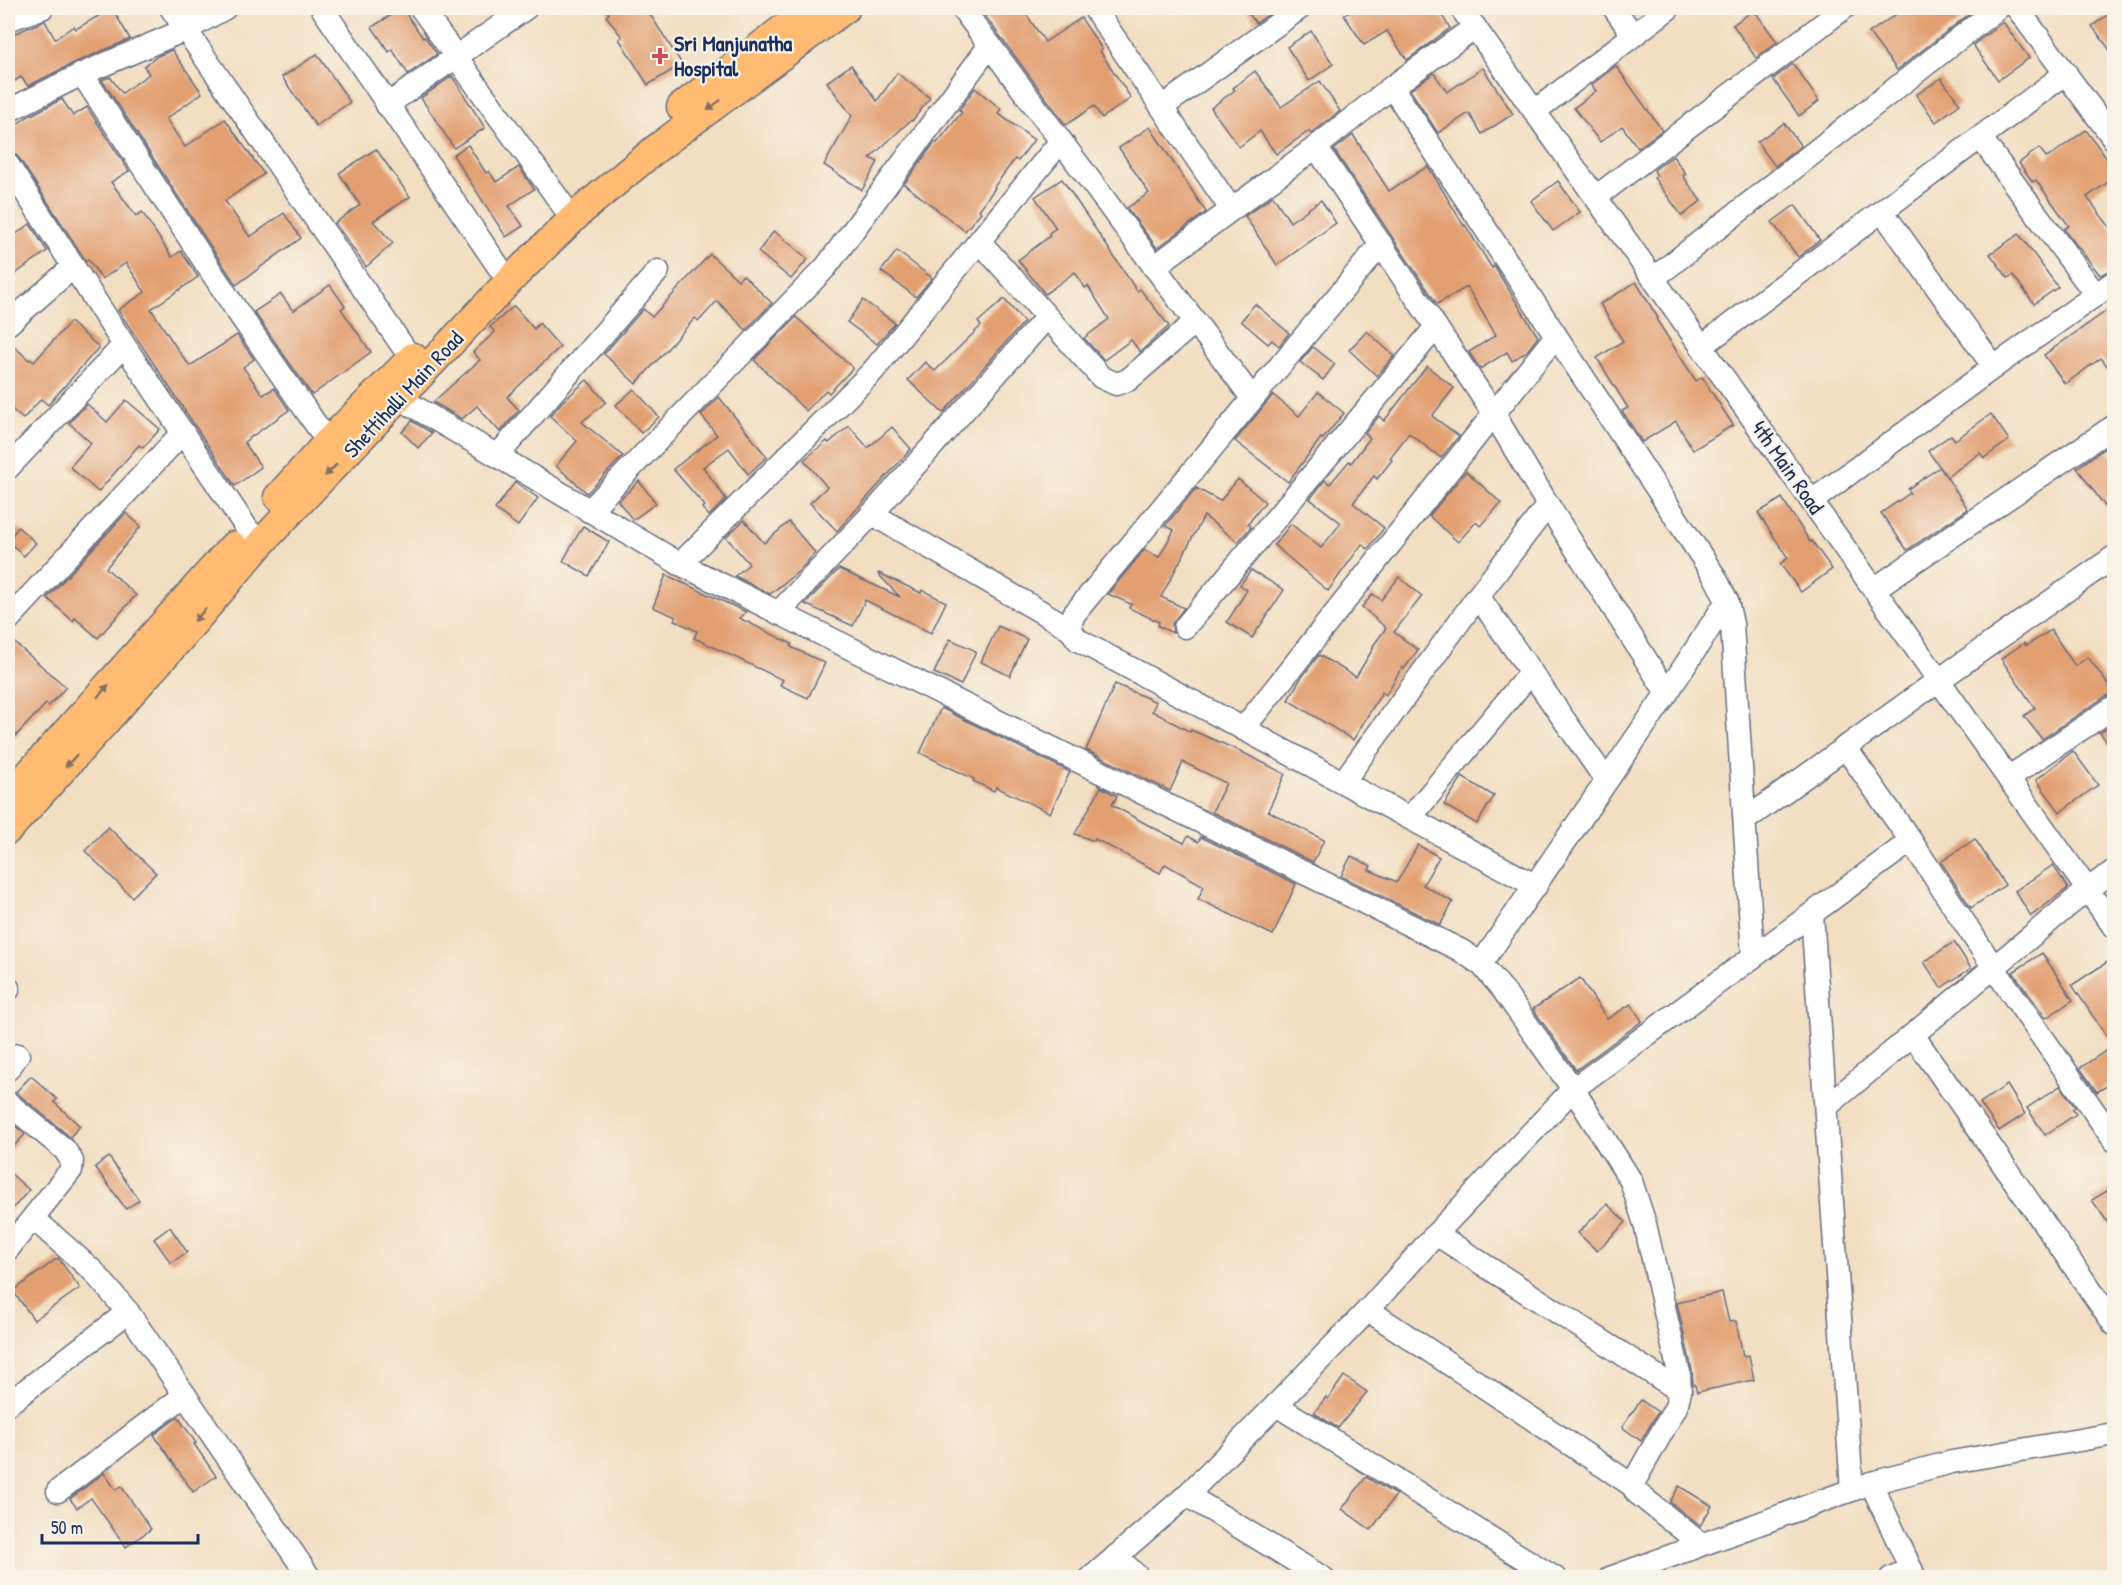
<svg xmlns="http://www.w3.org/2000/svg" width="2122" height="1585" viewBox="0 0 2122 1585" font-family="'Patrick Hand',sans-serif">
  <rect width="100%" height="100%" fill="#f7f3e8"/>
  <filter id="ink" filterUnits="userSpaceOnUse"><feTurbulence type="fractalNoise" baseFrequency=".0167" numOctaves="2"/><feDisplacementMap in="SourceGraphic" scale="12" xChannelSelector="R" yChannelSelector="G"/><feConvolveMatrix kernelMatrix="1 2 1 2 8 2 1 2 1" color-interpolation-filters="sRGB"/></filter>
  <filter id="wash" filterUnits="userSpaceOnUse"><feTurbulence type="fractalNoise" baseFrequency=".008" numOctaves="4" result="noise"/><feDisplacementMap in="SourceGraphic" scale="24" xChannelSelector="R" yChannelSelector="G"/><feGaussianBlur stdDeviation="1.35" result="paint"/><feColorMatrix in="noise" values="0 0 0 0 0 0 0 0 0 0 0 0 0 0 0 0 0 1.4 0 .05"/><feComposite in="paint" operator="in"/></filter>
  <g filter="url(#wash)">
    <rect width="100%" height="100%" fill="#f2dec1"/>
    <g id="blocks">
      <!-- building -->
      <g fill="#e29f71">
        <path d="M112,8L130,39L76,62L28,86L21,77L8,85V36L45,21L55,39L74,26L76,29Z"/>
        <path d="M402,8L423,38L425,37L437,54L408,74L392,49L389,52L372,27Z"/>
        <path d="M605,8H646L682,64L648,85L619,39L622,37L606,16L609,14Z"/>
        <path d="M998,8H1022L1045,42L1081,18L1102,49L1100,51L1131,98L1102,118L1094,106L1066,125L985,16Z"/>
        <path d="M1244,8H1278L1256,23Z"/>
        <path d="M1356,8H1437L1450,28L1407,60L1387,31L1364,45L1344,15Z"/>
        <path d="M1905,8H1977L1897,70L1869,33Z"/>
        <path d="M1754,10L1777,42L1756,58L1733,25Z"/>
        <path d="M2115,10V57L2092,26Z"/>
        <path d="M2003,22L2029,58L1998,80L1973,45Z"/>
        <path d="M1311,31L1333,64L1309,81L1287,47Z"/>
        <path d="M172,50L202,93L166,119L185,147L225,119L264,174L225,201L250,237L284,213L301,238L236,285L102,80L110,77L122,93L149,74L144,66L158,56Z"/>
        <path d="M317,54L350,102L316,126L282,77Z"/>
        <path d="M1793,64L1819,101L1799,116L1773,79Z"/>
        <path d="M851,65L877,101L897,73L930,98L912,121L911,120L870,158L878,162L862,190L824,165L852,116L827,82Z"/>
        <path d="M1616,66L1662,130L1638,148L1622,126L1600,142L1574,108L1596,91L1591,85Z"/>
        <path d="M1483,68L1513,114L1482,134L1469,113L1438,133L1410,90L1434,73L1447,92Z"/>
        <path d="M1255,71L1281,107L1320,81L1340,111L1311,134L1309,131L1276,154L1260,131L1239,147L1211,108L1235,90L1233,88Z"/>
        <path d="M452,76L485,128L454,148L421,98Z"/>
        <path d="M1941,78L1960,104L1936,122L1916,95Z"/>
        <path d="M975,88L1001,109L998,113L1034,140L1018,161L1015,159L994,187L995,188L979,210L981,212L965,231L904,184L935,142L937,143L962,112L959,110Z"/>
        <path d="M62,99L73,116L87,107L129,171L111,182L136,216L142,212L172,257L181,251L198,277L151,309L180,353L190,366L237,335L254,359L243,367L263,395L274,388L289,410L244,442L261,467L235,486L118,310L145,292L126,263L102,279L88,259L86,261L19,158L14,153L8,152V130L29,116Z"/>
        <path d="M1784,123L1801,146L1775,166L1757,142Z"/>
        <path d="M1150,127L1206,212L1157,248L1127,208L1149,193L1119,148Z"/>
        <path d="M2086,130L2115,170V177L2087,197L2115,234V269L2100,275L2064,229L2069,226L2036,180L2033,182L2019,163L2039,148L2047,158Z"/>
        <path d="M1353,135L1389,191L1428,166L1464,226L1465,225L1492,268L1494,266L1538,337L1527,351L1512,361L1507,352L1480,369L1469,352L1496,335L1467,287L1437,304L1334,150Z"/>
        <path d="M468,145L486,173L489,171L496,182L519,167L534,189L509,206L523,226L506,237L453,155Z"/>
        <path d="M376,149L410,197L373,221L393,243L366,267L335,223L360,205L339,173Z"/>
        <path d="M1673,156L1686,174L1683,176L1701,201L1682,216L1654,178L1657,176L1654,170Z"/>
        <path d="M1062,179L1137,291L1140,289L1169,326L1140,352L1131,340L1104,360L1084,338L1109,319L1088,286L1085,288L1075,272L1045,294L1018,260L1050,236L1049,233L1056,228L1035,197Z"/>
        <path d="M1558,181L1580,212L1553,231L1531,201Z"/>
        <path d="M1273,196L1290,222L1321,200L1336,223L1277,265L1245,216Z"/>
        <path d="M1795,205L1820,240L1798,257L1772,222Z"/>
        <path d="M30,224L47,251L8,279V240Z"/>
        <path d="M774,231L808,259L791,279L758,252Z"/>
        <path d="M2019,234L2058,287L2034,304L2013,275L2008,278L1990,254Z"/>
        <path d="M897,251L932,278L916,297L881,271Z"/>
        <path d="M710,254L738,280L743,275L772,303L746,330L717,301L699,321L695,318L636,384L604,354L643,309L652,317Z"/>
        <path d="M1636,282L1658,318L1656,319L1696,381L1702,377L1733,425L1693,450L1676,421L1642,442L1622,411L1628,408L1597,358L1623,341L1600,304Z"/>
        <path d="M330,285L345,306L341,309L371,352L312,395L254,312L281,294L293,311Z"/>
        <path d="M1004,299L1024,322L943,413L908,380L925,362L935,371L981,326L978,322Z"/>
        <path d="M863,300L895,323L877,344L847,322Z"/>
        <path d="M1255,304L1289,333L1279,346L1272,340L1268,344L1241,321Z"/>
        <path d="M2115,305V376L2101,358L2065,384L2044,355Z"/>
        <path d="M514,306L534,329L539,323L560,347L507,397L519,410L500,432L477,406L462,419L433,402L480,360L473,352L495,332L490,327Z"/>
        <path d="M796,317L853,368L829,393L826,390L806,411L754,360Z"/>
        <path d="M70,322L99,347L48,405L41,399L23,419L8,406V341L29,360L30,359L34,362Z"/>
        <path d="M1367,331L1394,356L1377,376L1349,350Z"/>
        <path d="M1313,347L1335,364L1323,380L1300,362Z"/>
        <path d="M1427,366L1454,388L1432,416L1459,436L1441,458L1409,433L1390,458L1392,460L1377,479L1374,476L1353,503L1384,528L1368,549L1362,544L1328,591L1274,545L1291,524L1321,548L1341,523L1310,499L1325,480L1330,484L1349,461L1351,463L1370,438L1365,433L1379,416L1384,421Z"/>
        <path d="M587,380L606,402L582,422L623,456L587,493L556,466L577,441L550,416L562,402Z"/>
        <path d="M634,389L659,417L641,433L616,405Z"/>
        <path d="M1318,392L1344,413L1323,439L1321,438L1288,482L1235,441L1273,395L1299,416Z"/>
        <path d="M719,397L767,457L748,474L729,448L703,467L726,499L709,516L702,508L705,506L673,469L717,435L701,415Z"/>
        <path d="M126,400L160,429L143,448L139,445L98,492L70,467L91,443L69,423L87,404L107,422Z"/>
        <path d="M1991,414L2009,440L1984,458L1980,453L1947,477L1928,451L1951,435L1955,440Z"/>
        <path d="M412,421L432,433L418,448L402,432Z"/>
        <path d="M849,426L868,448L892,427L911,449L837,531L810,503L827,487L804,460L827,441L829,443Z"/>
        <path d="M2105,448L2115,461V520L2077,468Z"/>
        <path d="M1940,467L1968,509L1907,550L1881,513L1910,493L1908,489Z"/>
        <path d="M1466,471L1501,503L1480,526L1476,522L1458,542L1429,516Z"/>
        <path d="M1238,479L1265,502L1248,524L1251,527L1238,542L1204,516L1161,597L1184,608L1172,624L1173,633L1158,626L1159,622L1129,608L1131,604L1108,594L1144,550L1159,557L1174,530L1165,526L1196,488L1220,501Z"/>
        <path d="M639,481L656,503L633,520L618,501Z"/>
        <path d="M515,482L538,498L518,526L495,509Z"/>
        <path d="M1782,498L1810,542L1812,541L1832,569L1801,592L1780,564L1788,558L1758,513Z"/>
        <path d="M126,513L141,526L106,568L136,595L98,638L75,618L73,621L47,598Z"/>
        <path d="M744,520L764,543L789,522L815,553L799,571L770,594L735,576L749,564L726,537Z"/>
        <path d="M583,526L609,542L589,576L563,561Z"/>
        <path d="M18,527L36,543L24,556L8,541Z"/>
        <path d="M839,569L900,597L878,574L879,573L921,593L922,590L946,602L931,633L865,600L853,626L805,604Z"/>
        <path d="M1251,570L1284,590L1252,638L1227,622L1247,590L1240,585Z"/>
        <path d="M666,575L746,612L739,618L792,644L791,647L825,663L808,698L780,685L783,680L694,638L697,631L674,620L676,617L653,607Z"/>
        <path d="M1399,577L1422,596L1394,632L1418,650L1404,669L1402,667L1386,695L1382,692L1353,740L1288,700L1301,678L1319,655L1356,677L1374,647L1373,646L1386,628L1362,607L1373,594L1381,600Z"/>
        <path d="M998,626L1027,639L1010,676L981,662Z"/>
        <path d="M2051,630L2075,666L2088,657L2115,694L2106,696L2042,739L2024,716L2035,708L2001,659L2024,643L2026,646Z"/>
        <path d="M8,637L66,687L49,706L46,704L8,744Z"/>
        <path d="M950,639L976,651L961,685L934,673Z"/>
        <path d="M1115,684L1156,702L1152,711L1190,732L1191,730L1240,751L1285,774L1268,811L1324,840L1313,862L1212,812L1226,783L1183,762L1170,791L1086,750Z"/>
        <path d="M941,708L1070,772L1050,813L996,787L994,791L973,781L974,779L920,753Z"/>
        <path d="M2115,723V752L2100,733Z"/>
        <path d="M2073,751L2098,785L2060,812L2036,780Z"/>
        <path d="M1462,777L1494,796L1477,824L1444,805Z"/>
        <path d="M1101,787L1117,796L1112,805L1148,825L1184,843L1188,836L1198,842L1201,837L1296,884L1273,935L1198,899L1204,886L1165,864L1160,873L1095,839L1094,841L1075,834Z"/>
        <path d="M108,827L156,873L132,897L85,851Z"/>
        <path d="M1975,839L2005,885L1971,908L1941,862Z"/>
        <path d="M1418,845L1439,857L1423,885L1453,902L1440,925L1341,876L1351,856L1371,866L1369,870L1397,882Z"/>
        <path d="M2053,865L2068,888L2031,916L2015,891Z"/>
        <path d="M1954,942L1971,968L1941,988L1924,962Z"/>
        <path d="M2042,953L2073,1000L2046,1018L2013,972Z"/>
        <path d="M2115,957V1081L2097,1092L2080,1068L2113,1046L2072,985Z"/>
        <path d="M1580,978L1607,1019L1631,1004L1642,1021L1576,1070L1533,1009Z"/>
        <path d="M31,1076L57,1099L54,1102L80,1126L70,1137L16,1092Z"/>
        <path d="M2007,1085L2025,1114L1999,1131L1980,1103Z"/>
        <path d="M2060,1086L2075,1107L2072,1109L2076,1114L2045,1135L2027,1108Z"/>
        <path d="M8,1120L25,1134L8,1153Z"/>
        <path d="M109,1157L139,1200L126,1209L95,1167Z"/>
        <path d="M8,1171L29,1190L8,1214Z"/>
        <path d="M2115,1186V1233L2092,1200Z"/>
        <path d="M1607,1204L1626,1222L1597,1251L1578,1233Z"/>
        <path d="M170,1227L187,1252L171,1263L154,1239Z"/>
        <path d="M58,1258L80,1288L34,1320L13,1291Z"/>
        <path d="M1722,1292L1729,1322L1736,1321L1743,1356L1749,1355L1754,1380L1697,1392L1695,1385H1693L1692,1370L1677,1303Z"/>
        <path d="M1344,1376L1367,1392L1338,1428L1314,1413L1326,1397L1328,1399Z"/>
        <path d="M1641,1400L1658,1412L1641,1441L1622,1427Z"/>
        <path d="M178,1417L196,1443L194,1444L216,1476L193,1492L154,1435Z"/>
        <path d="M104,1473L116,1490L121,1486L151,1529L126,1547L91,1498L77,1508L70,1499Z"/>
        <path d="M1366,1477L1396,1495L1371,1530L1342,1509Z"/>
        <path d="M1679,1486L1712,1506L1700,1526L1670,1502Z"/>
      </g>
    </g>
  </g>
  <g filter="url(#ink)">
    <use href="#blocks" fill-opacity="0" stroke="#666c81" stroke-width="1.5"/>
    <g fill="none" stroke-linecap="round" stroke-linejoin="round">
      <!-- minor casing -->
      <g stroke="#666c81" stroke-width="25">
        <g id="minor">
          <path d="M171,8L421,373"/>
          <path d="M322,8L509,282"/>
          <path d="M421,8L564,207"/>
          <path d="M962,8L1252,398"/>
          <path d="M1094,8L1231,209"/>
          <path d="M1461,8L2114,927"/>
          <path d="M1614,8L1633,35"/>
          <path d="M2017,8L2114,139"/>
          <path d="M8,20L42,8"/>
          <path d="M82,74L237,311L328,442"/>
          <path d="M1392,87L1715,577L1727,601L1732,624L1753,957"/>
          <path d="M387,105L526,8"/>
          <path d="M1162,107L1300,8"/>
          <path d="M8,111L82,74L187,29L225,8"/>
          <path d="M1535,111L1669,8"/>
          <path d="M1980,137L2096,295"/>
          <path d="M1316,147L1494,414L1548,505L1667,693"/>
          <path d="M8,165L124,345L248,530L261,543"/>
          <path d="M1596,197L1844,8"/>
          <path d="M1882,211L1994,367"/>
          <path d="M980,242L1101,377L1116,384L1128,380L1195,322"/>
          <path d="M1381,244L1074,614L1069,628L1078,640L1536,886"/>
          <path d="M1154,267L1316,147L1392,87L1475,27"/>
          <path d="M1654,278L1998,8"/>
          <path d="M8,324L73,267"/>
          <path d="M1702,346L2066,73"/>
          <path d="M386,390L680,564L1460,950L1481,964L1503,990L1573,1089L1631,1181L1645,1224L1679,1373L1680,1391L1676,1407L1632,1485L1637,1493L1701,1544"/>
          <path d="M498,455L658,271"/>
          <path d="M8,468L124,345"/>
          <path d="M1812,501L1994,367L2114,282"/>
          <path d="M589,511L826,267L990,45"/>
          <path d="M872,514L1069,628"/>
          <path d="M680,564L873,371L1061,141"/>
          <path d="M1874,589L2114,426"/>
          <path d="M1478,596L1606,780"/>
          <path d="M778,613L872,514L1047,317"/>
          <path d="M8,620L183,432"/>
          <path d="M1185,627L1436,327"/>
          <path d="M1243,729L1555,337"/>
          <path d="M1845,747L1911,841L1994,968L2114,1140"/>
          <path d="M2008,778L2114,707"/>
          <path d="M1343,782L1478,596L1548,505"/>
          <path d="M1410,818L1531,672"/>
          <path d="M1745,820L1939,680L2114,557"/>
          <path d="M1812,914L1852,1490"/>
          <path d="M1481,964L1667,693L1727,601"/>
          <path d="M8,988V990"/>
          <path d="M1913,1035L2114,1324"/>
          <path d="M8,1069L18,1055"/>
          <path d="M8,1103L65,1150L72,1161L71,1170L8,1249"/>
          <path d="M1826,1107L2088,889L2114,871"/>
          <path d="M33,1218L93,1271L128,1312L310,1578"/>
          <path d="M1436,1234L1680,1391"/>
          <path d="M1368,1310L1632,1485"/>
          <path d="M8,1404L128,1312"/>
          <path d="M1276,1405L1555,1578"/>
          <path d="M1871,1483L1915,1578"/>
          <path d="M58,1491L185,1395"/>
          <path d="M1187,1495L1323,1578"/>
          <path d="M1116,1556L1139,1578"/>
          <path d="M1091,1578L1187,1495L1276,1405L1368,1310L1436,1234L1573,1089L1911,841"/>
          <path d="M1610,1578L1871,1483L1952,1462L2114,1434"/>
          <path d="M1891,1578L1911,1569"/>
        </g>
      </g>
      <!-- major casing -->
      <g stroke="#666c81" stroke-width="31">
        <g id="major">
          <path d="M681,107L810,8"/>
          <path d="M278,497L328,442L413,357"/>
          <path d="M8,797L233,546"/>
          <path d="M8,830L178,641L261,543L516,274L582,210L657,148L846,8"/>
        </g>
      </g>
      <!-- minor -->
      <use href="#minor" stroke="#fff" stroke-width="22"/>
      <!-- major -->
      <use href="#major" stroke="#ffbb71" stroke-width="28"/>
    </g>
    <!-- one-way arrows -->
    <defs><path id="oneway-solid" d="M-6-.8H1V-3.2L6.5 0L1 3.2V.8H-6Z" transform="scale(1.5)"/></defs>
    <g fill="#826e67">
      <use href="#oneway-solid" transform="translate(714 105) rotate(143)"/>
      <use href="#oneway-solid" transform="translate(331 470) rotate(135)"/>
      <use href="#oneway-solid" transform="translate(200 615) rotate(131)"/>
      <use href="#oneway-solid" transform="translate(103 691) rotate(-48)"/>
      <use href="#oneway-solid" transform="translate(71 761) rotate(132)"/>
    </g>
  </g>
  <!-- markers -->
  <path fill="#d1495b" stroke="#f7f3e8" stroke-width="2" d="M657 47h6v6h6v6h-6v6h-6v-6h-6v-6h6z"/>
  <g text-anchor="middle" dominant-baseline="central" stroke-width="4.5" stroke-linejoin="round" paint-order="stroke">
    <!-- poi labels -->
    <g font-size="22" font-weight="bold" fill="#1b2f5e" stroke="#f7f3e8" text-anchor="start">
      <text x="674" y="43">Sri Manjunatha<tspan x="674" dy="25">Hospital</tspan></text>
    </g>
    <!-- street labels -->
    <g font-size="22" fill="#1b2f5e" stroke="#f7f3e8">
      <text transform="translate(403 394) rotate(-47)">Shettihalli Main Road</text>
      <text transform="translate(1788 467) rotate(55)">4th Main Road</text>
    </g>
  </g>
  <!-- margin -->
  <rect width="2122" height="1585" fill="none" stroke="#f7f3e8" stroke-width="30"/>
  <!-- scale -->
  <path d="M42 1534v9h156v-9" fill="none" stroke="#1b2f5e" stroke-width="3"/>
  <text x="51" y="1534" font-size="18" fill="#1b2f5e" stroke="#f7f3e8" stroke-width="4.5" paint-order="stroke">50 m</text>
</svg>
